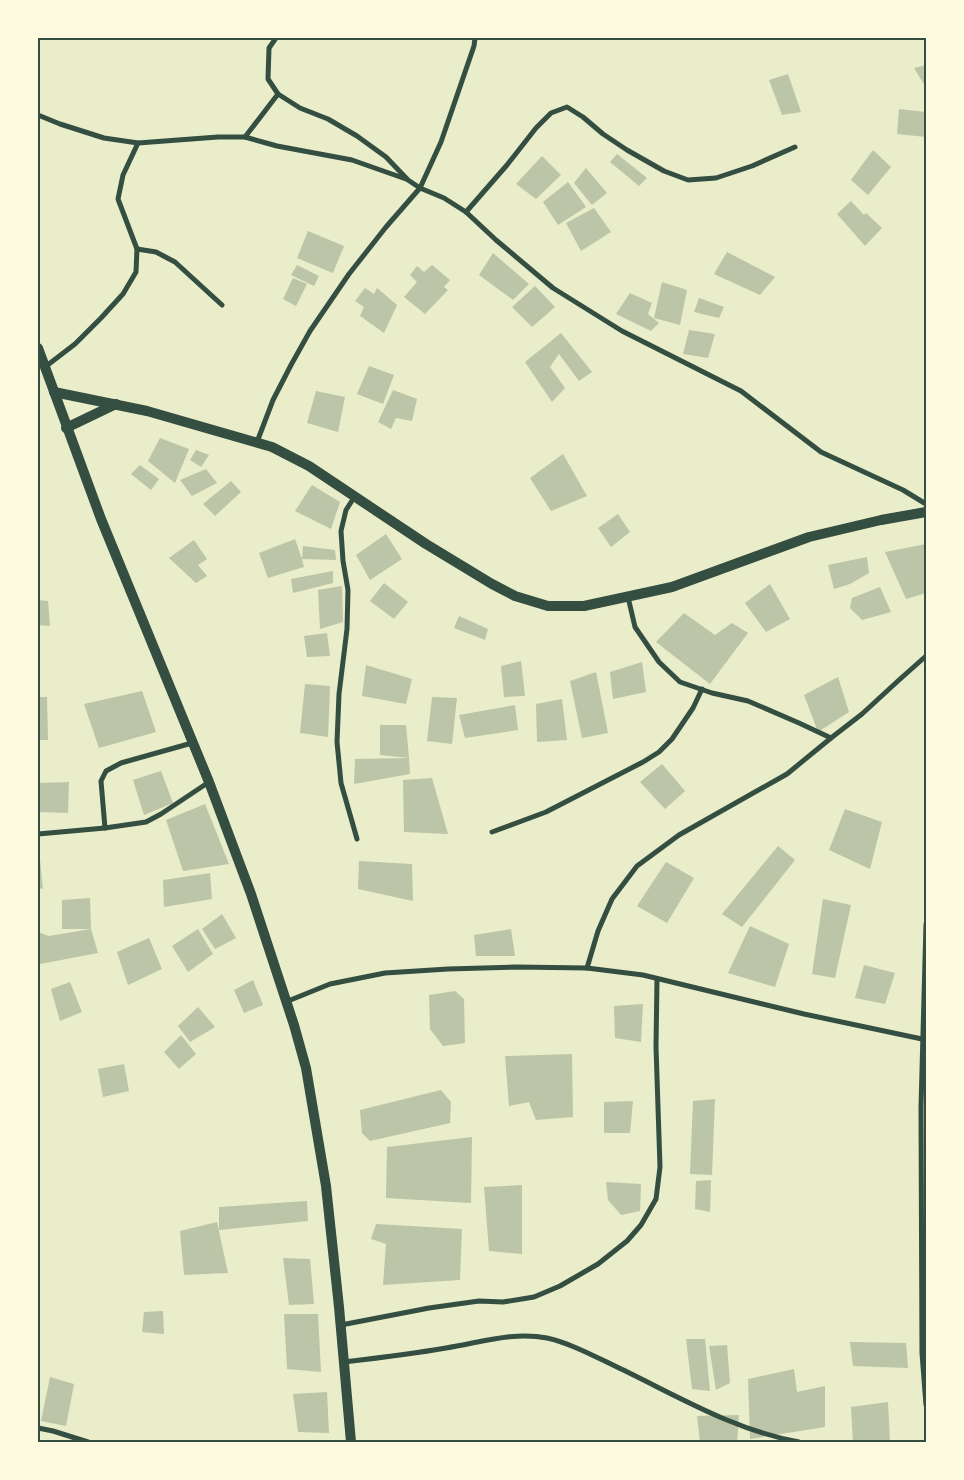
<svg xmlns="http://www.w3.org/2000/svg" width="964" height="1480" viewBox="0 0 964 1480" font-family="'Noto Serif',serif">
  <rect width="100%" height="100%" fill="#e9edc9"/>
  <!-- building -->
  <g fill="#bcc5a7">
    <path d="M926,65V85L925,86L914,68Z"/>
    <path d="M788,74L801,112L782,115L769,80Z"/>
    <path d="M899,109L926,112V137L897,134Z"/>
    <path d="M873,150L891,167L868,195L851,180Z"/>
    <path d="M617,154L647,178L639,186L610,162Z"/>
    <path d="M542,156L561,175L536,199L516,184Z"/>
    <path d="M586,168L607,193L592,205L574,183Z"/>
    <path d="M568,182L586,207L558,225L543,202Z"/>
    <path d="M851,201L864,215L866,213L882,228L865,246L837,214Z"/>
    <path d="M594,208L611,232L581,251L566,223Z"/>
    <path d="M308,231L344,246L333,273L297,258Z"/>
    <path d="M727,252L775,277L760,295L714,274Z"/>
    <path d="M493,253L529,284L513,300L479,275Z"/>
    <path d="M297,265L319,276L314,286L291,275Z"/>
    <path d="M432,265L450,280L444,287L448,290L425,314L404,297L417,282L410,275L417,266L424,272Z"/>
    <path d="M293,278L307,284L296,306L283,299Z"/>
    <path d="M662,282L687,290L680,325L654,318Z"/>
    <path d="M535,286L555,307L532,327L512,307Z"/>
    <path d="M365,288L374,294L377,288L397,305L384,333L360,316L364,307L355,301Z"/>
    <path d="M630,293L652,303L648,314L659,323L651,331L616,314Z"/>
    <path d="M699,298L724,307L719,318L694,312Z"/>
    <path d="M689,330L715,334L708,358L683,354Z"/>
    <path d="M561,333L592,372L579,381L559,354L550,367L565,388L552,402L525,362Z"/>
    <path d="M369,366L394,375L383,404L357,394Z"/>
    <path d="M393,390L417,399L412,421L396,418L391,429L378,422Z"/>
    <path d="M316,391L345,397L338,432L307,423Z"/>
    <path d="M160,438L189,449L175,483L148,461Z"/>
    <path d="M196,450L209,455L201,467L190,460Z"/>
    <path d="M563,454L587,496L551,511L530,478Z"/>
    <path d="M140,465L159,479L151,490L131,474Z"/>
    <path d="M206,469L217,483L192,496L180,480Z"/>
    <path d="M231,481L241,492L215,516L203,504Z"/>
    <path d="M312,485L340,502L331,529L295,511Z"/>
    <path d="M618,514L630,532L611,547L598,528Z"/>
    <path d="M386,534L402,559L370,580L356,555Z"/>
    <path d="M295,539L302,559L303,546L335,550L336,560L302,559L304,567L268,578L259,553Z"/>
    <path d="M194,540L207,559L198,565L207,576L196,583L169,558Z"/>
    <path d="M926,544V593L906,599L885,552Z"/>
    <path d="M867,557L869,573L850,584L834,589L828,565Z"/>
    <path d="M333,571V583L293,593L291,579Z"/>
    <path d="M384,583L408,602L394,619L370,601Z"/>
    <path d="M770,584L790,619L766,632L745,603Z"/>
    <path d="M342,586L343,622L320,629L318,590Z"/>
    <path d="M880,587L891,612L862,620L850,608L852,598Z"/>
    <path d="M38,600L48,601L50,626L38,625Z"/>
    <path d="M684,613L715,635L732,623L748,633L710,684L656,642Z"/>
    <path d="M459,616L488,629L485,640L454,628Z"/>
    <path d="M327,633L330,656L307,657L304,636Z"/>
    <path d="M521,661L525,696L504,697L501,666Z"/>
    <path d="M642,662L646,692L613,699L610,672Z"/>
    <path d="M366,665L412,679L406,704L362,696Z"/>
    <path d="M596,672L608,733L582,738L570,681Z"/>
    <path d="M838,677L849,712L818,732L804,695Z"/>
    <path d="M305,684L330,686L328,737L300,733Z"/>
    <path d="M142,691L156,732L99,748L84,704Z"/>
    <path d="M38,697H47L48,740H38Z"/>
    <path d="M432,697L457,698L452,744L427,741Z"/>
    <path d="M562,699L567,740L537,742L536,704Z"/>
    <path d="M515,705L518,730L465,738L459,715Z"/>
    <path d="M380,725H406L409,758L410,774L354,784L355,759L409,758L380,755Z"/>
    <path d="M662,764L685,791L665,809L640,782Z"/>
    <path d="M161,771L173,803L144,815L133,780Z"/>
    <path d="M432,778L448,834L404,832L403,780Z"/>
    <path d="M69,782L68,813L38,812V783Z"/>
    <path d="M205,804L229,864L183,871L166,820Z"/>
    <path d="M845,809L882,822L870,869L829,850Z"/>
    <path d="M778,846L795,860L742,927L722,914Z"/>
    <path d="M38,850H39L43,889L38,888Z"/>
    <path d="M359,861L412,864L413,901L358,889Z"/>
    <path d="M666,862L694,878L667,923L637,906Z"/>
    <path d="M210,873L212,899L164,907L163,880Z"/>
    <path d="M90,898L91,929H62V900Z"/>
    <path d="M823,899L851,905L835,978L812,974Z"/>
    <path d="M222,914L236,938L215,949L202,929Z"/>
    <path d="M750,926L789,944L775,987L728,973Z"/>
    <path d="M91,929L98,953L40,964L38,950V932L49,936Z"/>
    <path d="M198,929L213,954L188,972L172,946Z"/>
    <path d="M511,929L515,956H476L474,935Z"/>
    <path d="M149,938L162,969L128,985L117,952Z"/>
    <path d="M864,965L895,973L885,1004L855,998Z"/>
    <path d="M253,980L263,1005L244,1013L234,990Z"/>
    <path d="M70,982L82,1012L60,1021L51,989Z"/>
    <path d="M455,991L464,999L465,1043L443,1046L430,1029L429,995Z"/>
    <path d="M643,1004L641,1042L615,1038L614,1006Z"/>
    <path d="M198,1007L215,1027L190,1042L178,1026Z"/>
    <path d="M181,1035L196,1054L179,1069L164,1052Z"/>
    <path d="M572,1054L573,1117L536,1120L529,1102L509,1106L505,1056Z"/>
    <path d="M124,1064L129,1091L103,1097L98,1069Z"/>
    <path d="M441,1090L451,1102L450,1123L370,1141L362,1133L360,1110Z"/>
    <path d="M715,1099L712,1175L690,1174L693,1101Z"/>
    <path d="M633,1101L630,1133H604V1102Z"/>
    <path d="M472,1137L471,1203L386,1198L387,1147Z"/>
    <path d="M711,1180L710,1212L695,1209L696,1181Z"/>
    <path d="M606,1182L641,1184L640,1211L621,1215L608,1200Z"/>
    <path d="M522,1185V1254L489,1251L484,1187Z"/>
    <path d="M307,1201L308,1221L219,1230V1207Z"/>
    <path d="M217,1222L228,1273L184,1275L180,1231Z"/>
    <path d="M376,1224L462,1229L460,1280L383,1285L386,1244L371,1239Z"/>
    <path d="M283,1258L310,1259L314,1304L289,1305Z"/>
    <path d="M163,1311L164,1334L142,1332L144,1312Z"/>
    <path d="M284,1314H318L321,1372L287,1369Z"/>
    <path d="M686,1339H705L710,1391L692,1389Z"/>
    <path d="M850,1342L906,1343L908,1368L853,1366Z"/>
    <path d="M727,1345L730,1383L716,1390L709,1346Z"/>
    <path d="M794,1369L797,1392L825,1386V1427L750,1439L748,1379Z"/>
    <path d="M50,1377L74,1384L66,1426L41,1421Z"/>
    <path d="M327,1392L329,1433L298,1432L293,1394Z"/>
    <path d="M888,1402L890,1442H853L851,1407Z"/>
    <path d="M739,1415L737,1442H700L697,1416Z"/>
  </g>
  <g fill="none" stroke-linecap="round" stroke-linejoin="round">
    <!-- minor -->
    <g stroke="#344e41" stroke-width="5">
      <path d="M276,38L269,48L268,79L278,94L300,108L328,119L357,136L386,157L408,180L420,188L444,198L466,212L496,240L553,288L622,331L741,391L821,452L903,490L926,504"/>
      <path d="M38,115L60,124L104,138L138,143L218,137H245L277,146L352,160L406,179"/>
      <path d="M245,137L278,94"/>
      <path d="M466,212L507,165L536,128L551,113L567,107L583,117L603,134L627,150L664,171L688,180L716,178L752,166L795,147"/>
      <path d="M137,249L156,252L175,262L222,305"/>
      <path d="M45,367L75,344L101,318L123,294L136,272L137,249L118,199L123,175L138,143"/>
      <path d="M257,442L273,400L291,365L310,331L349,274L386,227L420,188L441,142L474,46L475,38"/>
      <path d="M355,496L346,510L341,531L343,561L348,590L347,629L339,694L337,742L341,783L357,839"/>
      <path d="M628,597L635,627L659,662L680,682L712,693L748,701L799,723L831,738"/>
      <path d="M105,828L101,781L106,771L121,763L192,743"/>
      <path d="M492,832L546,812L643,762L659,752L672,739L693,708L702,689"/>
      <path d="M38,834L105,828L146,822L161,814L209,782"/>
      <path d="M926,924L921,1107L922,1353L926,1405"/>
      <path d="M587,968L598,931L612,899L637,866L679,835L787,774L831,738L862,714L899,680L926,656"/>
      <path d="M288,1001L330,984L385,973L448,969L516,967L587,968L643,975L804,1014L922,1039"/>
      <path d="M341,1325L429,1308L479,1301L503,1302L534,1297L560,1286L598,1264L627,1241L641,1225L656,1199L660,1167L656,1047L657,979"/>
      <path d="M344,1362C378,1358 412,1354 446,1348C479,1343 513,1331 547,1338C570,1343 596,1357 617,1367C676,1395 733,1430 799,1442"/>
      <path d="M38,1428L53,1431L88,1442"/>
    </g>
    <!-- secondary -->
    <g stroke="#344e41" stroke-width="10">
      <path d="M38,348L101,519L209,782L251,894L294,1025L306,1068L326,1186L339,1307L351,1442"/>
      <path d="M54,392L147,411L272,447L309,466L426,544L492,584L515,596L548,606H584L672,587L809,537L881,520L926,512"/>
      <path d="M66,428L116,404"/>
    </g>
  </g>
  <!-- border -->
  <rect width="964" height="1480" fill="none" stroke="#fefae0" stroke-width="78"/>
  <rect x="39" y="39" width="886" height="1402" fill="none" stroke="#344e41" stroke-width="2"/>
</svg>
